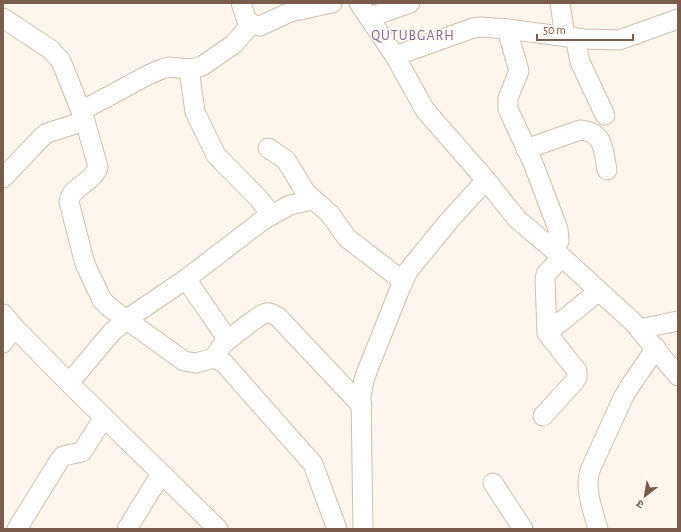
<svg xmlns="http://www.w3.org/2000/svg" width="681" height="532" viewBox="0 0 681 532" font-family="'Alegreya Sans','Noto Sans Devanagari',sans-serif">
  <rect width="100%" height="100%" fill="#fdf6ec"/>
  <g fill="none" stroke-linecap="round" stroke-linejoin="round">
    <!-- minor casing -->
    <g stroke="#d1beb0" stroke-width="21">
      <g id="minor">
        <path d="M241,3L246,18L251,24L260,26L290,12L332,3"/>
        <path d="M359,3L395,56L425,110L486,180L517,219L562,257L633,322L678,376"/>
        <path d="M560,3L565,36"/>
        <path d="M370,17L410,3"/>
        <path d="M3,18L50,49L61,61L85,121L98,167C94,182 70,187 69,202L85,264L102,300L109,307L184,361L196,363L214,358L224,363L313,464L337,529"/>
        <path d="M507,29L519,71L508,98V109L533,163L558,229L559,241L554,250"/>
        <path d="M575,37L580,62L605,115"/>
        <path d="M395,56L473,28L481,27L507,29L583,39L619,40L678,19"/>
        <path d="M189,69L195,112L216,155L259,199L272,215"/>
        <path d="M81,111L148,75L162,69L169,67L189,69L195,68L202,66L234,44L251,24"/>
        <path d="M268,148L286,160L306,193L330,214L347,238L403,281"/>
        <path d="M526,149L580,130C605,132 603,150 607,170"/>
        <path d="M3,178L42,137L47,133L85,121"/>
        <path d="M186,279L228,340"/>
        <path d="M3,314L14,327L69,383L218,529"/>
        <path d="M639,329L678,321"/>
        <path d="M547,333L599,291"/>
        <path d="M3,343L14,327"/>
        <path d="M214,358L223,344L228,340C236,334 258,315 266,313C270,312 274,315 278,317L362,406"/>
        <path d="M69,383L112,332L127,319L186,279L263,220L290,205L312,200"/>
        <path d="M543,416L574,382L577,377V371L547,333L545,280L546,274L562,257"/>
        <path d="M493,483L523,529"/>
        <path d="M17,529L59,461L63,456L82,452L104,417"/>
        <path d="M127,529L161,474"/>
        <path d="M363,529L361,397L364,379L399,291L408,271L448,222L486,180"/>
        <path d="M598,529C593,511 584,488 590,470L623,398L630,386L656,348"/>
      </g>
    </g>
    <!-- minor -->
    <use href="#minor" stroke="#fff" stroke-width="19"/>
  </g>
  <g text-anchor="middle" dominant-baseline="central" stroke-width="3" stroke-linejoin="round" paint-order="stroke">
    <!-- quarter labels -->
    <g font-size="14" letter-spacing="1" fill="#846695" stroke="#fffaf3">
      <text x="413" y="36">QUTUBGARH</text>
    </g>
  </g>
  <!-- border -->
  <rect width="681" height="532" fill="none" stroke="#7a5c4d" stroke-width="8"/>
  <!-- north arrow -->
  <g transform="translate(645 496) rotate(211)" stroke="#fffaf3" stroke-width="3" paint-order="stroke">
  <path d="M0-3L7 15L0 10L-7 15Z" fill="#7a5c4d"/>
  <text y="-6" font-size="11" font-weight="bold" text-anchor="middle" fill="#7a5c4d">उ</text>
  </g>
  <!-- scale -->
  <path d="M537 34v6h96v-6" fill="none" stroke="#7a5c4d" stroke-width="2"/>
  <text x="543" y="34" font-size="12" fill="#7a5c4d" stroke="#fffaf3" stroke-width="3" paint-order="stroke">50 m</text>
</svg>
